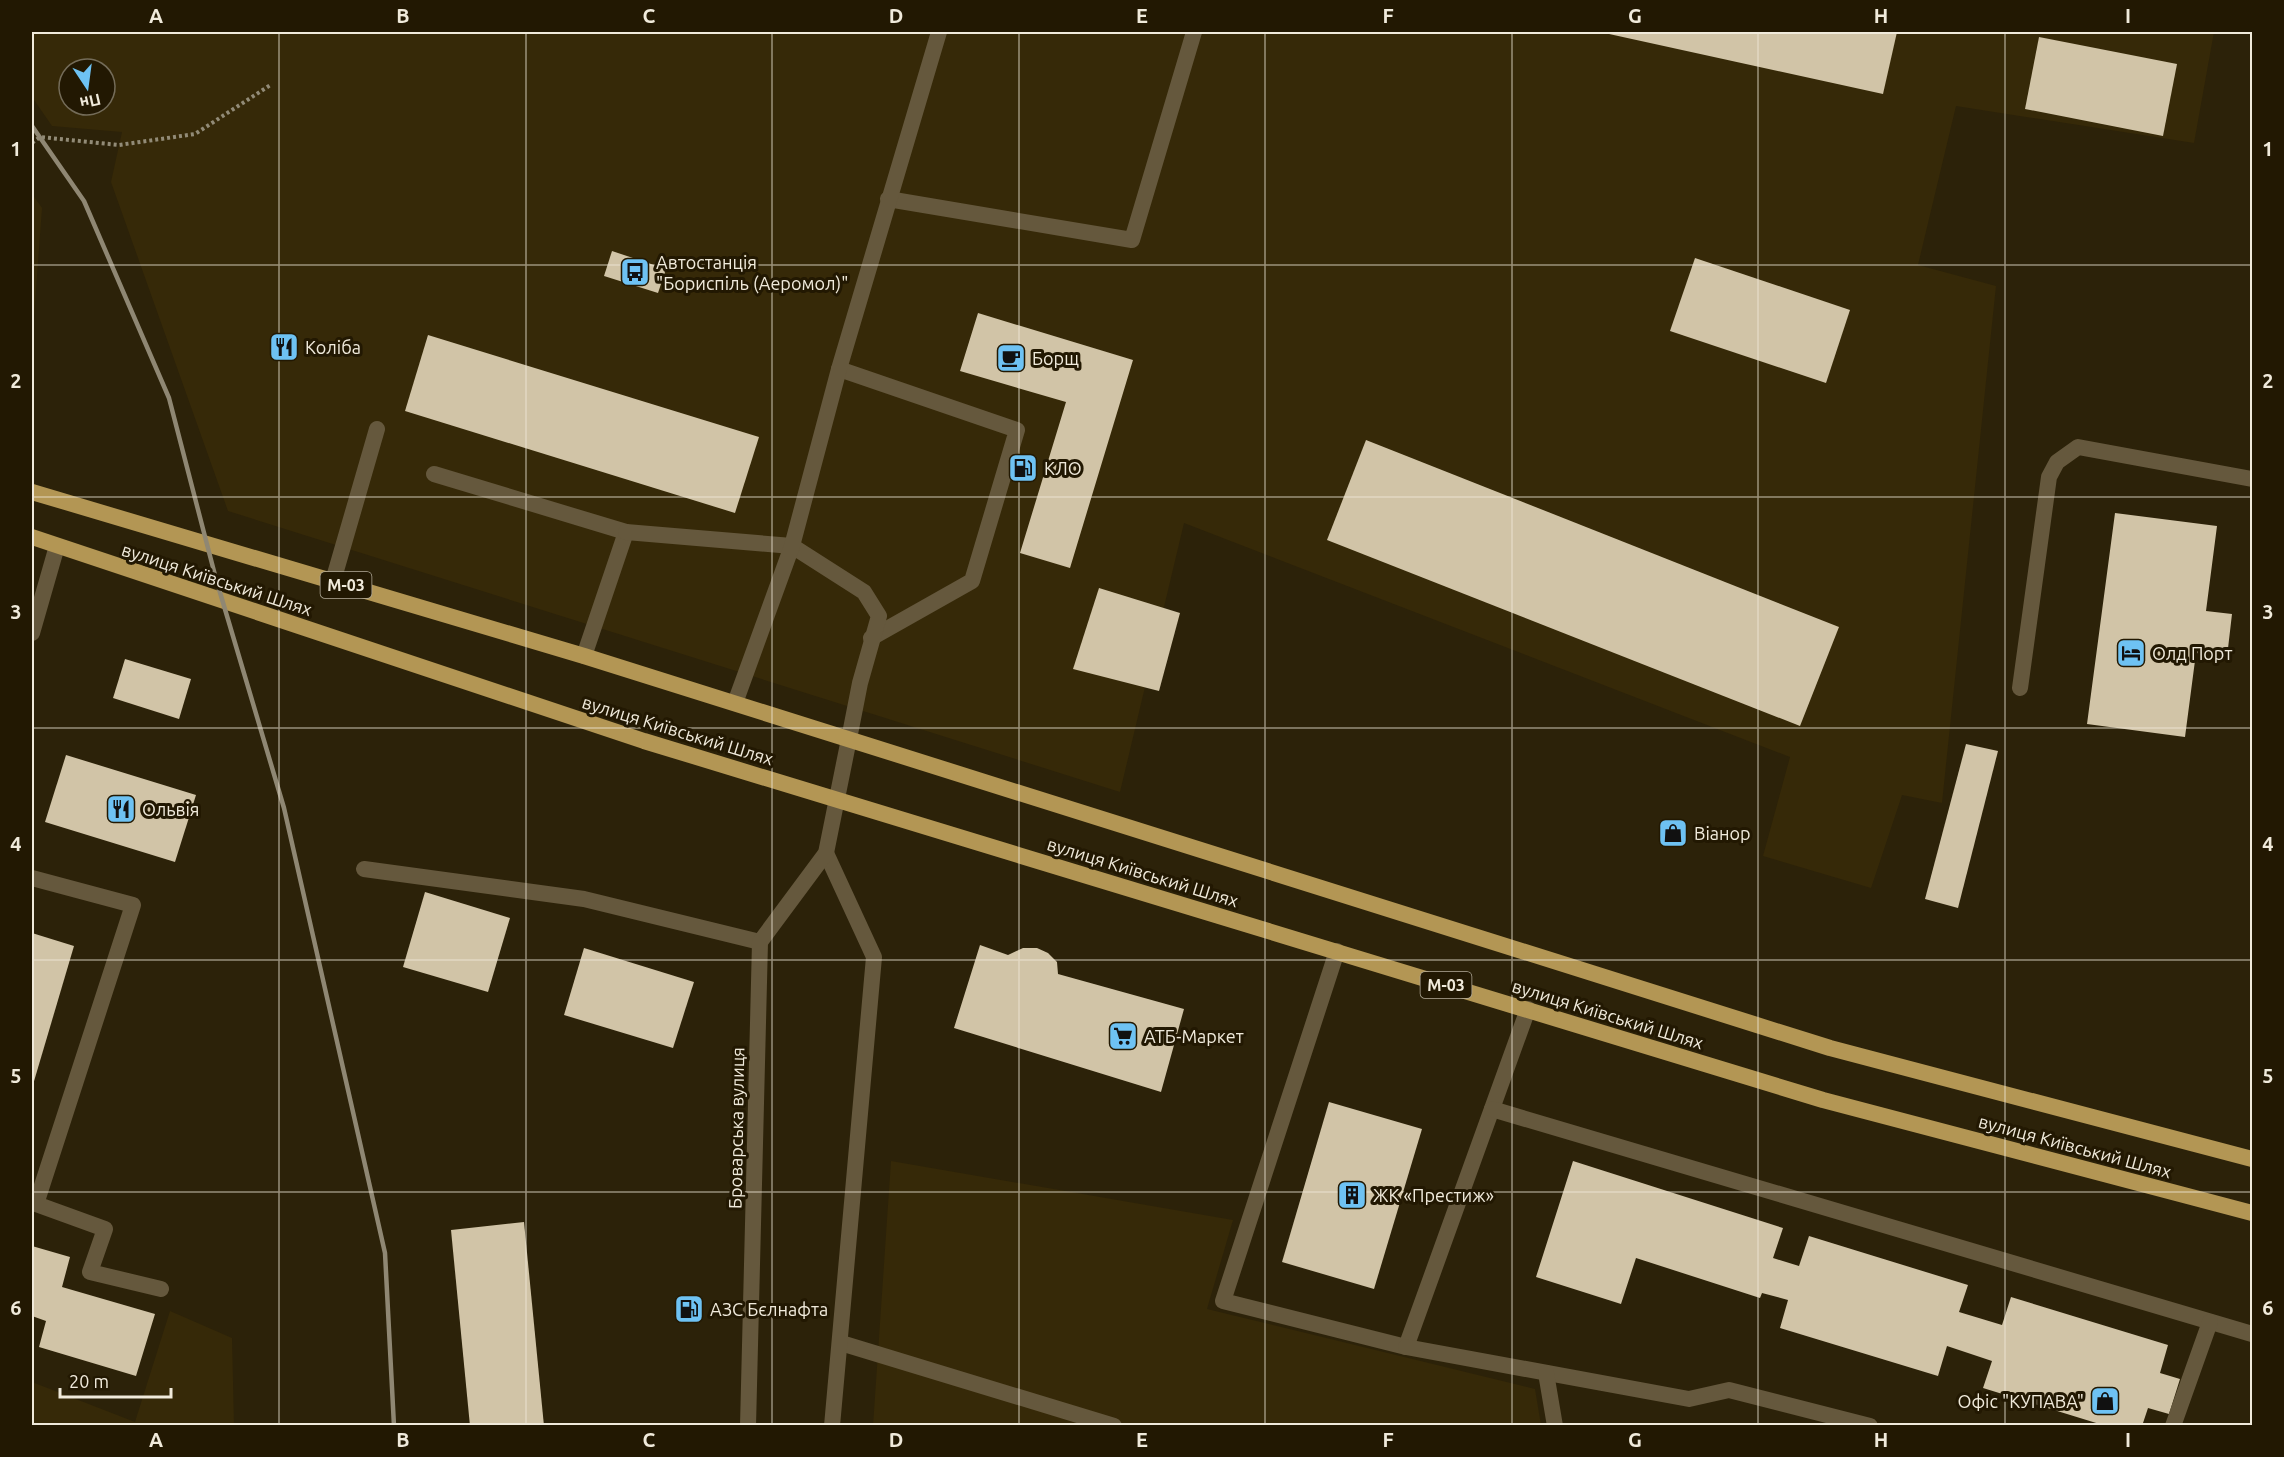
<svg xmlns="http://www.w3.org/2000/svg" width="2284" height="1457" viewBox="0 0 2284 1457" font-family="Ubuntu,sans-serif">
  <rect width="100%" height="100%" fill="#2c2209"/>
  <!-- built -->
  <g fill="#362908" fill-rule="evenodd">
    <path d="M32,32H2214L2194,143L1956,106L1918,265L1996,286L1942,803L1902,795L1871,888L1763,856L1790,757L1184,523L1120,792L228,511L111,182L122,132L52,126L32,97ZM69,69H105V105H69Z"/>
    <path d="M32,194L42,208L32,344Z"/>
    <path d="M891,1161L1233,1220L1207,1309L1535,1389L1541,1425L873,1426Z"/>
    <path d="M170,1311L232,1338L234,1425H32V1382L135,1422Z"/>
  </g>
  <!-- building -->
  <g fill="#d1c4a7">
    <path d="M1600,32H1897L1883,94Z"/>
    <path d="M2039,37L2177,64L2163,136L2025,109Z"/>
    <path d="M612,251L666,269L658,293L604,276Z"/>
    <path d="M1695,258L1850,310L1826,383L1670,331Z"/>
    <path d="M978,313L1133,360L1070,568L1020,553L1066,402L960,371Z"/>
    <path d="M428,335L759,437L735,513L405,411Z"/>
    <path d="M1366,440L1839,627L1800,726L1327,540Z"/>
    <path d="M2115,513L2217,526L2206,611L2232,614L2227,657L2196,653L2185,737L2087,724Z"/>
    <path d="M1099,588L1180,613L1159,691L1073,669Z"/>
    <path d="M125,659L191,679L179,719L113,698Z"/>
    <path d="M1966,744L1998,751L1958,908L1925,899Z"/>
    <path d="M66,755L196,795L175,862L45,822Z"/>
    <path d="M425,892L510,918L488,992L403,967Z"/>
    <path d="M32,933L74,946L32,1088Z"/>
    <path d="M980,945L1008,955L1023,948H1037L1048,953L1057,962L1058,974L1184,1009L1161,1092L954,1028Z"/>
    <path d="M584,948L694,982L673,1048L564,1015Z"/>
    <path d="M1329,1102L1422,1129L1374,1289L1282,1262Z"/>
    <path d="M1573,1161L1783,1228L1773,1258L1799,1266L1809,1236L1968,1285L1959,1312L2002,1325L2011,1297L2168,1345L2160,1373L2180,1379L2169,1414L2148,1408L2142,1426H2106L1983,1388L1992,1361L1947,1346L1938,1376L1780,1328L1788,1300L1762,1293L1760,1298L1636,1258L1621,1304L1536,1277Z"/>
    <path d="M524,1222L544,1426H470L451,1230Z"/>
    <path d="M32,1246L70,1257L62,1287L155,1314L136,1376L39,1347L46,1321L32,1316Z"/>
  </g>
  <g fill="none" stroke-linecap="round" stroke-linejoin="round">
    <!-- path -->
    <path stroke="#928b77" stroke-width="4" stroke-dasharray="3 3" stroke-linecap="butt" d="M32,143L40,137L119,145L195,134L272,84"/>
    <!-- service -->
    <g stroke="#65583d" stroke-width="16">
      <path d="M888,199L1132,240L1194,32"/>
      <path d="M839,369L1017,430L972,581L871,638"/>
      <path d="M434,474L626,532L584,656"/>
      <path d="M626,532L792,546L864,592L879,616L860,683L849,739"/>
      <path d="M333,581L377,429"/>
      <path d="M2020,688L2049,477L2057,462L2078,447L2252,479"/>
      <path d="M735,703L792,546L839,369L939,32"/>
      <path d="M364,869L584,899L760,942"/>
      <path d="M32,878L133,905L36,1204L105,1229L90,1272L161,1289"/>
      <path d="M1337,951L1223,1301L1406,1347L1528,1009"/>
      <path d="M1492,1109L2252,1334"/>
      <path d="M841,1343L1114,1426"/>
      <path d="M1406,1347L1689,1399L1729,1390L1870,1426"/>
      <path d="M1546,1373L1555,1426"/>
      <path d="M2173,1426L2210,1322"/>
    </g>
    <!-- minor -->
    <path stroke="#65583d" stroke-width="16" d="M32,633L57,546"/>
    <!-- tertiary -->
    <g stroke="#65583d" stroke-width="16">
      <path d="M826,853L874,957L832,1426"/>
      <path d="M748,1426L760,942L826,853L849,739"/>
    </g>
    <!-- trunk -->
    <g stroke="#b39654" stroke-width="16">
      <path d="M32,492L584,656L1830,1048L2252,1159"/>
      <path d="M32,537L644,741L1823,1100L2252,1213"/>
    </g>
    <!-- rail -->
    <path stroke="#8f8773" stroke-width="4.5" d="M32,126L84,201L169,398L216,579L284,808L385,1253L394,1426"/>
  </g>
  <!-- grid -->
  <path fill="none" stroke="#f0eadb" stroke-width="1.5" stroke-opacity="0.55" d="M279,32V1426M526,32V1426M772,32V1426M1019,32V1426M1265,32V1426M1512,32V1426M1758,32V1426M2005,32V1426M32,265H2252M32,497H2252M32,728H2252M32,960H2252M32,1192H2252"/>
  <!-- icons -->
  <defs>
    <g id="bus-square" transform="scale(1.5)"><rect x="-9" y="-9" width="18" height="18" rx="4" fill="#6ec2f3" stroke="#221802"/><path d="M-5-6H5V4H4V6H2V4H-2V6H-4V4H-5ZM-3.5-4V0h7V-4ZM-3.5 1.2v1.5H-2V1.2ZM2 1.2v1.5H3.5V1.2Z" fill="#111"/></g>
    <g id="restaurant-square" transform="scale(1.5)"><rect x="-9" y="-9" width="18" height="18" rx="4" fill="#6ec2f3" stroke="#221802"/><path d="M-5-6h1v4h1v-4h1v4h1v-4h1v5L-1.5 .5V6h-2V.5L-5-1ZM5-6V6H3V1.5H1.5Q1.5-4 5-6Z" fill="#111"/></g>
    <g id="cafe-square" transform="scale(1.5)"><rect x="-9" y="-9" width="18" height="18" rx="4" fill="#6ec2f3" stroke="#221802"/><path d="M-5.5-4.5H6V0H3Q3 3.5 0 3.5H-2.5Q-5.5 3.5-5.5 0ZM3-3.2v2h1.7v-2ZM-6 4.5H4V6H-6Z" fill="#111"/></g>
    <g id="fuel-square" transform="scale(1.5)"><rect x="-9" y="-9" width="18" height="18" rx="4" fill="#6ec2f3" stroke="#221802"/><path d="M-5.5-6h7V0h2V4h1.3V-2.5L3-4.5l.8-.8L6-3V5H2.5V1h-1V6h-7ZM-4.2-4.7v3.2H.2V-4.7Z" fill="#111"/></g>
    <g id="hotel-square" transform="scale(1.5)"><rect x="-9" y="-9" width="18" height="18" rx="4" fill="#6ec2f3" stroke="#221802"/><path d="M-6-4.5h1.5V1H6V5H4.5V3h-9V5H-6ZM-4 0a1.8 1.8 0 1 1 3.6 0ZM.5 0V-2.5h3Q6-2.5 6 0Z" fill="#111"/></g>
    <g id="shop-square" transform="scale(1.5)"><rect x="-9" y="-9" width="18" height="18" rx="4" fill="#6ec2f3" stroke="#221802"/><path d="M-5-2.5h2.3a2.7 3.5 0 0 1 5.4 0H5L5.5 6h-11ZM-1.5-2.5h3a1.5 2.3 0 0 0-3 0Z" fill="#111"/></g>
    <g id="supermarket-square" transform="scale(1.5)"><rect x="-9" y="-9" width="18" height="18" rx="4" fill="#6ec2f3" stroke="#221802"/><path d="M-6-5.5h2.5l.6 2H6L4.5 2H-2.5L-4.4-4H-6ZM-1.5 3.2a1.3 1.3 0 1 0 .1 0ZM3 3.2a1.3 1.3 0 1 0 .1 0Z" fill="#111"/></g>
    <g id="building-square" transform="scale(1.5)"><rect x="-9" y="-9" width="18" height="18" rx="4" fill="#6ec2f3" stroke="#221802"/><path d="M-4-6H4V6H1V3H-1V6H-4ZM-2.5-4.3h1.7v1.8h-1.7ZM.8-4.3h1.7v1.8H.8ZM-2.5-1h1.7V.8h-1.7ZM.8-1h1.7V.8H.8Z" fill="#111"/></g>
  </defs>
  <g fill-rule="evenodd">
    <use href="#bus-square" x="635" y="272"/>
    <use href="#restaurant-square" x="284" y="347"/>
    <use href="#cafe-square" x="1011" y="358"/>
    <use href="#fuel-square" x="1023" y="468"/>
    <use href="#hotel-square" x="2131" y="653"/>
    <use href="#restaurant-square" x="121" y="809"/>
    <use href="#shop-square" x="1673" y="833"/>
    <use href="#supermarket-square" x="1123" y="1036"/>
    <use href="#building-square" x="1352" y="1195"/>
    <use href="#fuel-square" x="689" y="1309"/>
    <use href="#shop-square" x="2105" y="1401"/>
  </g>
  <g text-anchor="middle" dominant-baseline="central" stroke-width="6" stroke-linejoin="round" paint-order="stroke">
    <!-- shield labels -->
    <g fill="#221802" stroke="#b2ab9a" stroke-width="1.5">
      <rect x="320.5" y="572" width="51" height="26" rx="4.5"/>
      <rect x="1420.5" y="972" width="51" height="26" rx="4.5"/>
    </g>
    <g font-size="16" font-weight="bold" fill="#f0eadb">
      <text x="346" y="585">М-03</text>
      <text x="1446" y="985">М-03</text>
    </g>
    <!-- poi labels -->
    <g font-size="18" fill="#f0eadb" stroke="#221802" text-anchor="start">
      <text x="656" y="262">Автостанція<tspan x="656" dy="21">"Бориспіль (Аеромол)"</tspan></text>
      <text x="305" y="347">Коліба</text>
      <text x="1032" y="358">Борщ</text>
      <text x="1044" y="468">КЛО</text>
      <text x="2152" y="653">Олд Порт</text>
      <text x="142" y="809">Ольвія</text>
      <text x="1694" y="833">Віанор</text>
      <text x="1144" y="1036">АТБ-Маркет</text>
      <text x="1373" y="1195">ЖК «Престиж»</text>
      <text x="710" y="1309">АЗС Бєлнафта</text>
      <text x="2084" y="1401" text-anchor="end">Офіс "КУПАВА"</text>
    </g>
    <!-- street labels -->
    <g font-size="18" fill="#f0eadb" stroke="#221802">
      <text transform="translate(217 579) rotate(18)">вулиця Київський Шлях</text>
      <text transform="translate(678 730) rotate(17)">вулиця Київський Шлях</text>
      <text transform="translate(1143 872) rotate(17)">вулиця Київський Шлях</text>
      <text transform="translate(1608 1014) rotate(17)">вулиця Київський Шлях</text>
      <text transform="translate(736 1128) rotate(-89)">Броварська вулиця</text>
      <text transform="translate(2075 1146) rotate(15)">вулиця Київський Шлях</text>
    </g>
  </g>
  <!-- border -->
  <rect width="2284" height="1457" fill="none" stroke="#221802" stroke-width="66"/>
  <!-- north arrow -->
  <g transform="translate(87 87) rotate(167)"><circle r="28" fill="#221802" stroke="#746c59" stroke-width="1.5"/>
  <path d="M0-4.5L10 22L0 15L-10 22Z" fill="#6ec2f3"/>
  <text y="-9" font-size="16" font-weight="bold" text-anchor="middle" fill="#f0eadb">Пн</text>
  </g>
  <!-- scale -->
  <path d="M60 1388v9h111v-9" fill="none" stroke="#f0eadb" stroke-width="3"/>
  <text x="69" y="1388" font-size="18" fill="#f0eadb" stroke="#221802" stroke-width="4.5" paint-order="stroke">20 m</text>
  <rect x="33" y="33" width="2218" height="1391" fill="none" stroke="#f0eadb" stroke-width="2"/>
  <g font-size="20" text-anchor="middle" font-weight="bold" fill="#f0eadb">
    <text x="156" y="23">A</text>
    <text x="403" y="23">B</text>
    <text x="649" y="23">C</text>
    <text x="896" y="23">D</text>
    <text x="1142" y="23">E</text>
    <text x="1388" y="23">F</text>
    <text x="1635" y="23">G</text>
    <text x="1881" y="23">H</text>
    <text x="2128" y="23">I</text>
    <text x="16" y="156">1</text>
    <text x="2268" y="156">1</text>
    <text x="16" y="388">2</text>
    <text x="2268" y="388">2</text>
    <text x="16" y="619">3</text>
    <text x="2268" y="619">3</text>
    <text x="16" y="851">4</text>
    <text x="2268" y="851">4</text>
    <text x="16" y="1083">5</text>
    <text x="2268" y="1083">5</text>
    <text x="16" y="1315">6</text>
    <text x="2268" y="1315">6</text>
    <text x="156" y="1447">A</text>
    <text x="403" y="1447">B</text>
    <text x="649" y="1447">C</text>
    <text x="896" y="1447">D</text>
    <text x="1142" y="1447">E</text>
    <text x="1388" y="1447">F</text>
    <text x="1635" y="1447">G</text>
    <text x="1881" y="1447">H</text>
    <text x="2128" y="1447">I</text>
  </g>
</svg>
